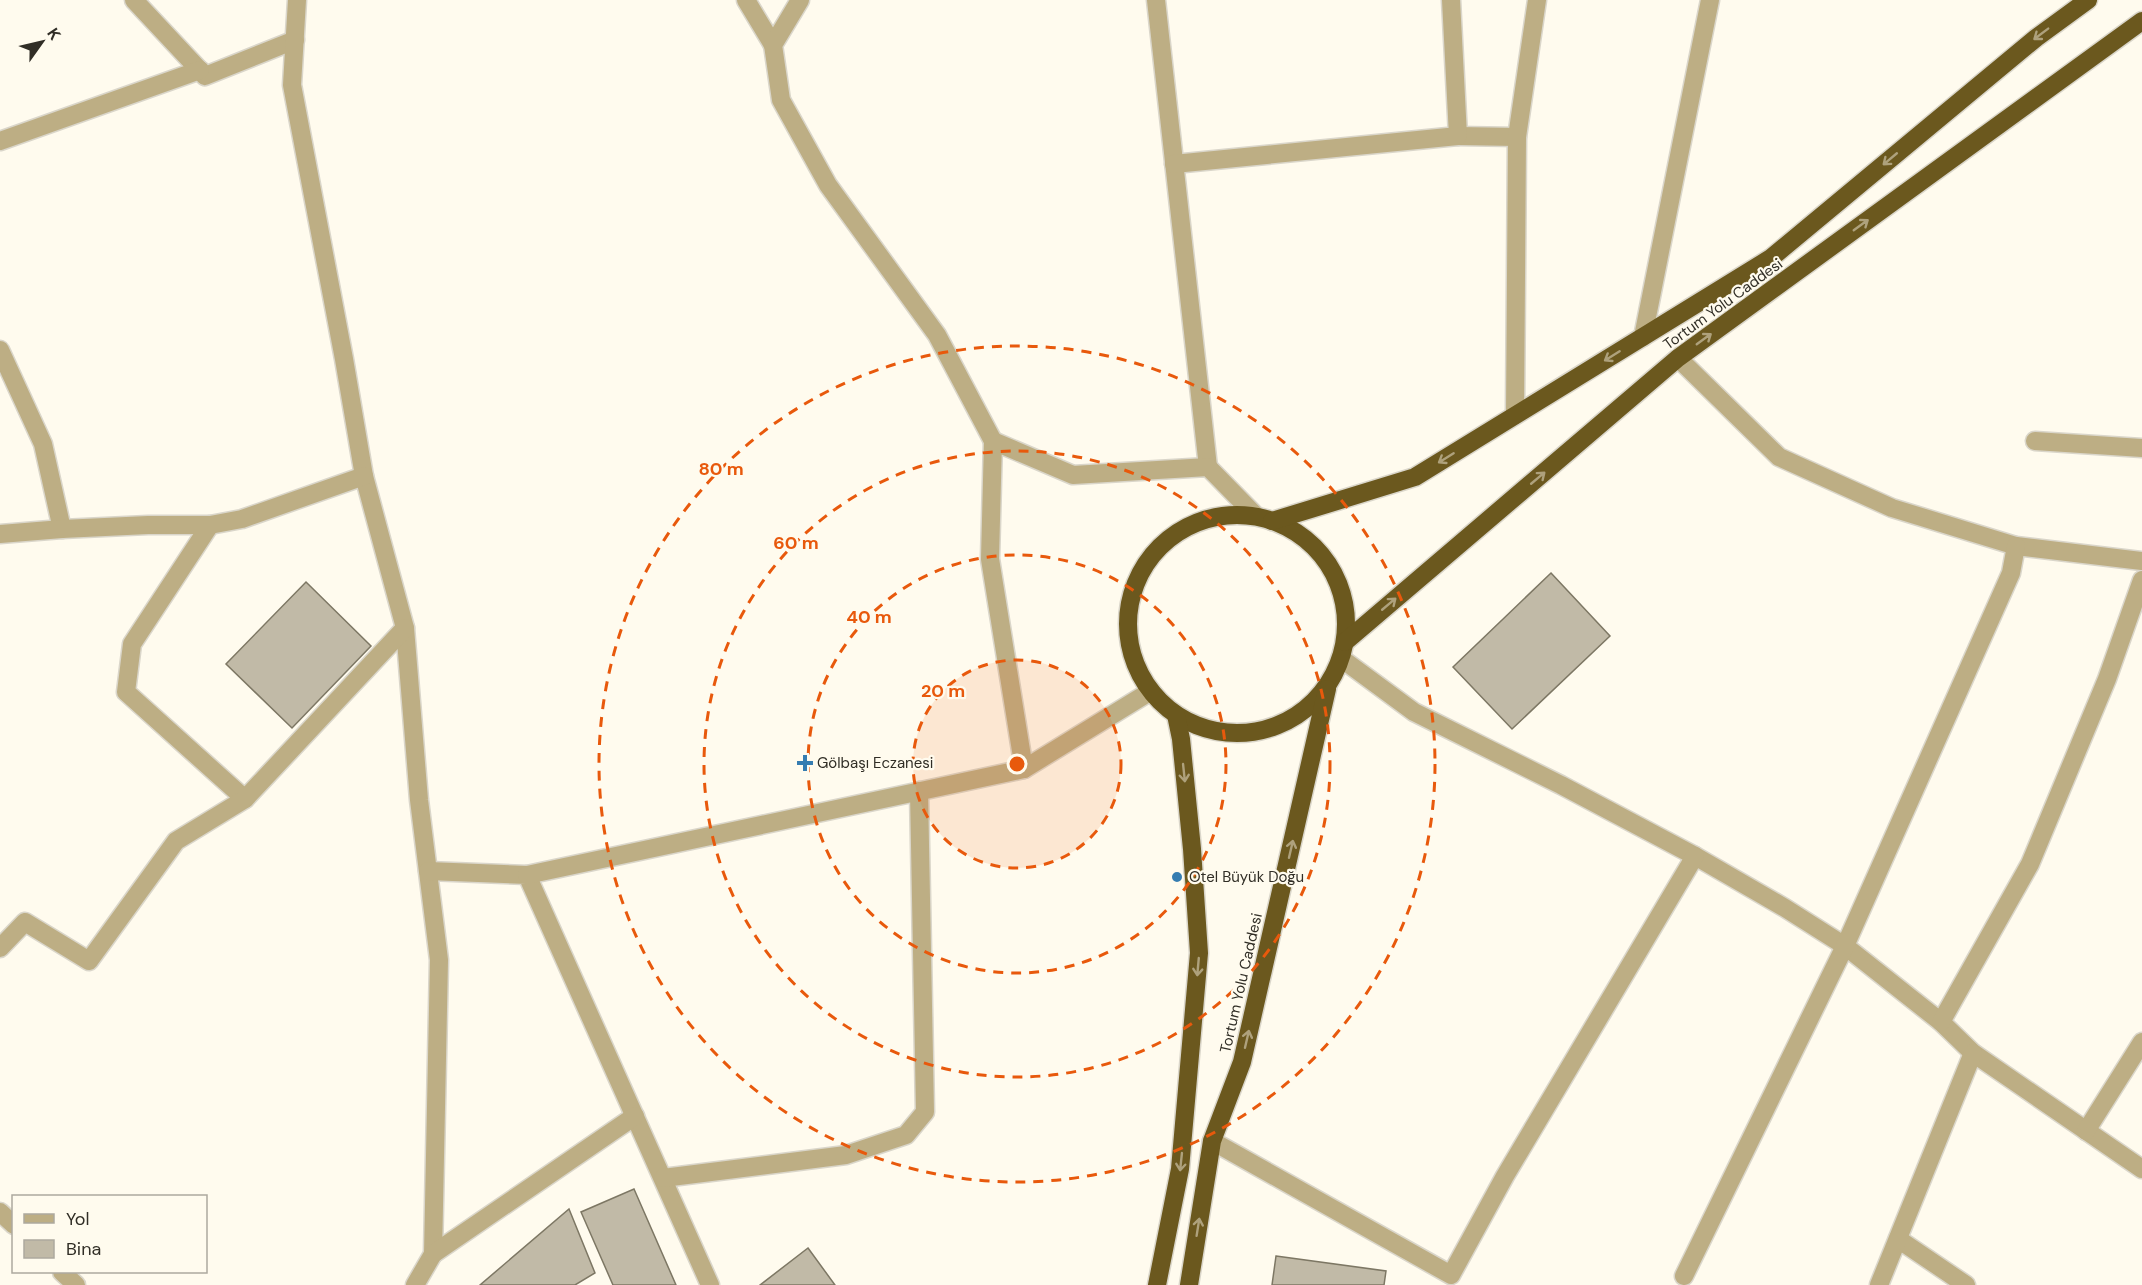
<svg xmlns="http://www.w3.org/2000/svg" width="2142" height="1285" viewBox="0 0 2142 1285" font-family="'DM Sans',sans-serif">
  <rect width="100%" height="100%" fill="#fffbee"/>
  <!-- building -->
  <g fill="#c1baa7" stroke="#7d7764" stroke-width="1.5">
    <path d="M1551,573L1610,636L1512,729L1453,667Z"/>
    <path d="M306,582L371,646L292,728L226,664Z"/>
    <path d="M634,1189L676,1285H613L581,1212Z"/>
    <path d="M569,1209L595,1273L575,1285H480Z"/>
    <path d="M808,1248L835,1285H760Z"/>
    <path d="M1276,1256L1386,1271L1384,1285H1272Z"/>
  </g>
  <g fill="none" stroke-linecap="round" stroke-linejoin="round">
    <!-- minor casing -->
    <g stroke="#dad6ca" stroke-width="21">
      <g id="minor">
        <path d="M134,0L205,76L295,40"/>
        <path d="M297,0L292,85L344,359L364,476L405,628L419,800L439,960L433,1254L415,1285"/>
        <path d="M746,0L773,45"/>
        <path d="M800,0L773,45L781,100L828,185L937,335L993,441"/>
        <path d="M1156,0L1208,467"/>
        <path d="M1458,136L1517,137"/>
        <path d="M0,141L200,70"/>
        <path d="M1174,164L1458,136L1451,0"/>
        <path d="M1643,337L1710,0"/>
        <path d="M0,350L43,444L62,529"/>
        <path d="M1678,358L1779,457L1892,508L2016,546L2142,561"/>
        <path d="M1515,415L1517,137L1537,0"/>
        <path d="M2035,441L2142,448"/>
        <path d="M210,525L132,644L126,692L245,799"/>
        <path d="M0,534L62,529L148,525H210L242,519L364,476"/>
        <path d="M1342,659L1414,712L1561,785L1695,856L1785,908L1845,946L1941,1022L1973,1053L2142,1169"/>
        <path d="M1024,769L990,559L993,441L1073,475L1208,467L1256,516"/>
        <path d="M428,871L527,875L710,1285"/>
        <path d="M527,875L1024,769L1151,691"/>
        <path d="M0,948L25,922L89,961L176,841L245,799L405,628"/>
        <path d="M1941,1022L2030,864L2107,679L2142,580"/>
        <path d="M2086,1131L2142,1042"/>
        <path d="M1212,1141L1451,1275L1505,1176L1695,856"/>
        <path d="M663,1178L846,1155L906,1135L925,1112L919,791"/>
        <path d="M0,1212L14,1225"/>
        <path d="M1898,1239L1966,1285"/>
        <path d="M433,1254L635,1116"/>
        <path d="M62,1272L76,1285"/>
        <path d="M1684,1276L1845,946L2011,573L2016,546"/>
        <path d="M1879,1285L1973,1053"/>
      </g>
    </g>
    <!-- highway casing -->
    <g stroke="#dad6ca" stroke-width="21">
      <g id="highway">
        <circle cx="1237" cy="624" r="109"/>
        <path d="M1272,521L1415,477L1771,258L2036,38L2088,0"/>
        <path d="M1345,642L1678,358L2142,21"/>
        <path d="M1157,1285L1180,1169L1199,953L1192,849L1181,739L1176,715"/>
        <path d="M1189,1285L1212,1141L1242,1062L1327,689"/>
      </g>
    </g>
    <!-- minor -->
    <use href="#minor" stroke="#bdae84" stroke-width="18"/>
    <!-- highway -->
    <use href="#highway" stroke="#6b581e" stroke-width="18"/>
  </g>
  <!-- one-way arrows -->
  <defs><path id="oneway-shaft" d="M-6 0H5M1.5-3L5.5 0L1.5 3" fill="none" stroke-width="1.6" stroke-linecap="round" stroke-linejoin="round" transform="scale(1.5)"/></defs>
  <g stroke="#aea17c">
    <use href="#oneway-shaft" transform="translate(2041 34) rotate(143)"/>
    <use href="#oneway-shaft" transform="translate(1890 159) rotate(140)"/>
    <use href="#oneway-shaft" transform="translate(1861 225) rotate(-36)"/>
    <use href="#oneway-shaft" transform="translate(1704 339) rotate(-36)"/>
    <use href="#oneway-shaft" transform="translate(1612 356) rotate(148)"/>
    <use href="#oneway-shaft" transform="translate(1446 458) rotate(148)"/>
    <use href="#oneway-shaft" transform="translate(1538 478) rotate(-40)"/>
    <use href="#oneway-shaft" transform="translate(1389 604) rotate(-40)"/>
    <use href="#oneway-shaft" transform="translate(1184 773) rotate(84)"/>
    <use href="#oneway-shaft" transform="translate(1291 849) rotate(-77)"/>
    <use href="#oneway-shaft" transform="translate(1198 967) rotate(95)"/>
    <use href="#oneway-shaft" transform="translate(1247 1039) rotate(-77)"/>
    <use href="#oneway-shaft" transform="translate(1181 1162) rotate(96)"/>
    <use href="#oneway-shaft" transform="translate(1198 1227) rotate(-81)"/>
  </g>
  <!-- distance rings -->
  <circle cx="1017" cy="764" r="104" fill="#e8590c" fill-opacity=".12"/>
  <g fill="none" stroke="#e8590c" stroke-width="3" stroke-dasharray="10 8">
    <circle cx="1017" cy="764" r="104"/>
    <circle cx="1017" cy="764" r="209"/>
    <circle cx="1017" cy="764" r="313"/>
    <circle cx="1017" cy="764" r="418"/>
  </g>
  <!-- markers -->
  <g fill="#367db1" stroke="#fffbee" stroke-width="2">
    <path d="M802 754h6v6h6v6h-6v6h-6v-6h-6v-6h6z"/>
    <circle cx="1177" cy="877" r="6"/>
  </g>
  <g text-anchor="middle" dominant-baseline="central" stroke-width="4.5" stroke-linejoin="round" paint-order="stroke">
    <!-- street labels -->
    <g font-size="15" fill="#312e26" stroke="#fffbee">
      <text transform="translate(1723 304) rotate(-36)">Tortum Yolu Caddesi</text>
      <text transform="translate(1241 983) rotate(-77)">Tortum Yolu Caddesi</text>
    </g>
    <!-- poi labels -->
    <g font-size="15" fill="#312e26" stroke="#fffbee" text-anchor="start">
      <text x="817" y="763">Gölbaşı Eczanesi</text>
      <text x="1189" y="877">Otel Büyük Doğu</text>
    </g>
  </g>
  <circle cx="1017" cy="764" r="9" fill="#e8590c" stroke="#fffbee" stroke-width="3"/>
  <g font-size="18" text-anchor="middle" font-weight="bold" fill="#e8590c" stroke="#fffbee" stroke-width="4.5" stroke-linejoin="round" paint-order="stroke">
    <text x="721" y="475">80 m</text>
    <text x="796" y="549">60 m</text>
    <text x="869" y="623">40 m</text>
    <text x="943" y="697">20 m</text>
  </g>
  <!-- legend -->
  <rect x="12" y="1195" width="195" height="78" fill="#fffbee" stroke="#ada99e" stroke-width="1.5"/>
  <rect x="24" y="1214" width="30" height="9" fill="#bdae84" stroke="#ada99e" stroke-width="1.5"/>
  <text x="66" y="1225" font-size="18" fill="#312e26">Yol</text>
  <rect x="24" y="1240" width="30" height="18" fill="#c1baa7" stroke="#ada99e" stroke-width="1.5"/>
  <text x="66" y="1255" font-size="18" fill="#312e26">Bina</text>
  <!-- north arrow -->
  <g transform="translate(42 42) rotate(56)" stroke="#fffbee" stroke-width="4.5" paint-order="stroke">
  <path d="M0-4.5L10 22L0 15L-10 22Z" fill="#312e26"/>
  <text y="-9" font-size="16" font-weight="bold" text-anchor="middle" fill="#312e26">K</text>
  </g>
</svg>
